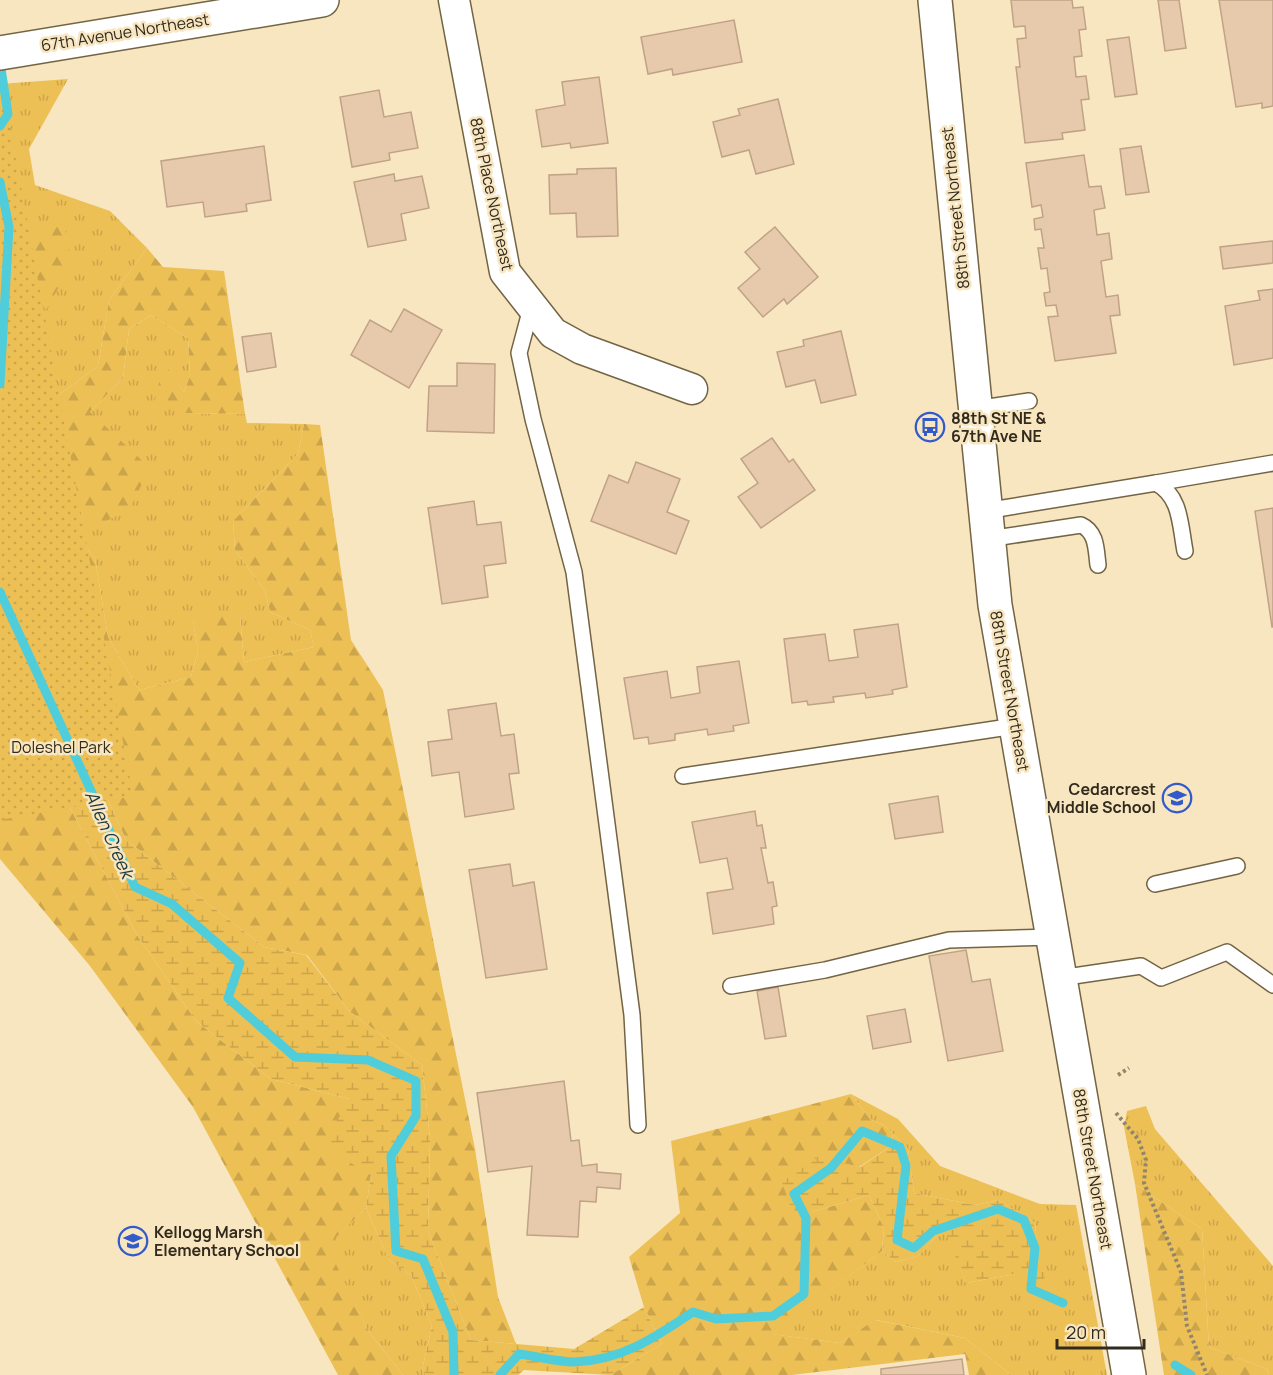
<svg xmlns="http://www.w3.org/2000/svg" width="1273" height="1375" viewBox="0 0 1273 1375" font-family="Manrope,sans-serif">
  <defs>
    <pattern id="grass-tufts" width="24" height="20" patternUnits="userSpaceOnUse" patternTransform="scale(1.5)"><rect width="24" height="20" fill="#edc056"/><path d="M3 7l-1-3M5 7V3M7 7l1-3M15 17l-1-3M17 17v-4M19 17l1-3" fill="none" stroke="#cca54a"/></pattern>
    <pattern id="forest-firs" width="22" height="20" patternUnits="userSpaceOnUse" patternTransform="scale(1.5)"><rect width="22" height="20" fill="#edc056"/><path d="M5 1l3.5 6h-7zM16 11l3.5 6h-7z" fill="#cca54a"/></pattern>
    <pattern id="wetland-marsh" width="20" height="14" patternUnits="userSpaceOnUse" patternTransform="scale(1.5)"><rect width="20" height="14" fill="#edc056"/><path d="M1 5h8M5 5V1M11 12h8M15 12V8" fill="none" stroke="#cca54a"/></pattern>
    <pattern id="park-dots" width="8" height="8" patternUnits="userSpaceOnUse" patternTransform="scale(1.5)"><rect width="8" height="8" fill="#edc056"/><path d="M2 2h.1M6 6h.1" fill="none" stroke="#cca54a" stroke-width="1.8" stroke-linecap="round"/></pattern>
  </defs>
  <rect width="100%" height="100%" fill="#f8e6c1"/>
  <!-- grass -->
  <g fill="url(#grass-tufts)">
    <path d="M68,79L29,149L35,185L110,211L147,248L109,300L98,366L48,403L3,218L0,84Z"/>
    <path d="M151,315L188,338L190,376L184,392L164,364L182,413L245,414L247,423L304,424L298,454L233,521L235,550L265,591L270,612L310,630L314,647L244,662L240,616L193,620L198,651L191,677L139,690L108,637L95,558L82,543L81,525L90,412L123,378L129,329Z"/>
    <path d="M851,1094L898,1119L940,1166L1040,1204L1076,1205L1107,1375H1011L965,1338L876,1320L840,1343L771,1334L882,1251L896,1262L918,1256L936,1237L947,1232L966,1283L1015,1274L1039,1265L1035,1223L999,1200L975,1205L914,1193L908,1149L885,1126L870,1119Z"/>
    <path d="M1146,1106L1155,1129L1273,1266V1375H1269L1267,1369L1209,1347L1202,1229L1135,1184L1124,1127L1127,1111Z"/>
    <path d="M366,1208L389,1260L411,1275L432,1326L422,1370L426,1375H403L369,1332L326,1246Z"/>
  </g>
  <!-- forest -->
  <g fill="url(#forest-firs)">
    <path d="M0,210L4,218L64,224L72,263L19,359L48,403L98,366L109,300L147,248L163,267L224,271L245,414L182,413L154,403L164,363L184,392L190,376L188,338L151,315L129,329L123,378L90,412L150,468L129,510L94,527L81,525L82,543L95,558L108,637L139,690L191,677L198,651L193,620L219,612L240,616L244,662L314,647L310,630L270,612L265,591L235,550L233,521L298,454L304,424L320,425L351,640L383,690L475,1149L498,1297L516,1344L471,1340L428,1231L430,1138L422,1065L349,1011L307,955L264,947L126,840L75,726L0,542Z"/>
    <path d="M0,662L38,747L137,935L196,1021L271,1079L350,1099L371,1175L366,1208L327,1246L369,1332L403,1375H338L193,1107L90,966L0,859Z"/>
    <path d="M851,1094L870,1119L885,1126L893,1134L891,1146L859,1167L818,1158L812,1212L869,1195L884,1228L882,1251L772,1334L840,1343L875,1320L965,1338L1011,1375H969L965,1354L792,1375H610L662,1344L644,1307L629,1257L680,1213L671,1141Z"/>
    <path d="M1135,1184L1202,1229L1209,1347L1267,1369L1269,1375H1164Z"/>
  </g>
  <!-- wetland -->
  <g fill="url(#wetland-marsh)">
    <path d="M0,542L75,726L126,840L264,947L306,955L349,1011L422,1065L430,1138L428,1231L471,1340L574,1349L644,1307L662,1344L610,1375L524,1370L518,1375H426L422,1370L432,1326L411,1275L389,1260L366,1208L371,1175L322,1146L350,1099L271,1079L196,1021L137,935L38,747Z"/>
    <path d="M893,1134L908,1149L914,1193L975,1205L999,1200L1035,1223L1039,1265L1047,1272L1037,1296L1015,1274L966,1283L946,1233L936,1237L918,1256L896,1262L882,1251L884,1228L869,1195L812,1212L790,1205L782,1182L818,1157L860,1167L891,1146Z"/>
  </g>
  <!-- park -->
  <path fill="url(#park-dots)" d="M0,73L133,796L0,820Z"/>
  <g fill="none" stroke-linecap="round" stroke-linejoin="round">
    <!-- stream -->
    <g stroke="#4fcddb" stroke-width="9">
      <path d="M0,62L8,114L0,126"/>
      <path d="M0,182L9,227L0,384"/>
      <path d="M0,592L135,887L172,904L240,963L228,998L295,1057L368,1060L416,1081V1116L391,1156L396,1251L423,1259L453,1332L454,1375"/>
      <path d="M1175,1365L1191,1375"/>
      <path d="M500,1375L519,1354C536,1356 557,1362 574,1362C621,1361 656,1337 693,1312L716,1319L773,1316L804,1294L806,1218L794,1194L831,1168L862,1131L900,1147L906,1166L897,1240L914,1248L933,1231L998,1209L1024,1220L1035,1248L1031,1289L1063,1303"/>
    </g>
  </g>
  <!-- building -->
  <g fill="#e7c9ac" stroke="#c0a286" stroke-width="1.5">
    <path d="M1011,0H1072L1073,8L1083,7L1086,29L1079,30L1082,56L1074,57L1076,77L1086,76L1089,99L1081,100L1085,130L1062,133L1063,139L1025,143L1016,67H1020L1017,39L1026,38L1025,26L1014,27Z"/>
    <path d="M1158,0H1179L1186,48L1165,51Z"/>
    <path d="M1219,0H1273V106L1262,108V103L1236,107Z"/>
    <path d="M734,20L742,62L673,75L672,69L648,74L641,37Z"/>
    <path d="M1129,37L1137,94L1115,97L1107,40Z"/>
    <path d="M599,77L608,143L571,148L570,143L542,147L536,110L565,105L562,82Z"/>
    <path d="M379,90L384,117L411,112L418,148L389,153L390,160L352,167L340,97Z"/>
    <path d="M778,99L794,164L756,174L749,150L722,157L713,122L740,115L738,109Z"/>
    <path d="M264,146L271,200L246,204L247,211L205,217L203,202L167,207L161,161Z"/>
    <path d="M1141,146L1149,192L1126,195L1120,149Z"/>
    <path d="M1084,155L1089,187L1101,186L1105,208L1094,210L1097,235L1109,233L1112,259L1101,261L1106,297L1118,295L1120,315L1110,316L1116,353L1055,361L1048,317L1058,316L1056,305L1046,306L1044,293L1050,292L1047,268L1041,269L1038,248H1044L1041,229L1035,230L1034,219L1043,217L1041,205L1032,207L1026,163Z"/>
    <path d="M616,168L618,236L577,237L576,213L550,214L549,175L577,174V169Z"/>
    <path d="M394,174L395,181L422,176L429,208L401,214L406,240L368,247L354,182Z"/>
    <path d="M775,227L818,277L787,304L784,299L763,317L738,288L760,269L745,252Z"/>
    <path d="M1273,241V263L1223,269L1220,247Z"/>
    <path d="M1273,289V358L1234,365L1225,306L1260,300L1258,291Z"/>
    <path d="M404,309L442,330L409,388L351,355L370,320L391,332Z"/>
    <path d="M841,331L856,395L821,403L815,380L786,387L777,352L804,346L803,340Z"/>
    <path d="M271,333L276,367L247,372L242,337Z"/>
    <path d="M457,363L495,364L494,433L427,431L429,386H457Z"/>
    <path d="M772,438L789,462L793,459L815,490L761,528L738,497L758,483L741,459Z"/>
    <path d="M636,462L680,479L667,512L689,521L676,554L591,521L609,475L628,483Z"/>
    <path d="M474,501L477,525L501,522L506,563L484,566L488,597L442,604L428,508Z"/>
    <path d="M1273,508V627H1272L1255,511Z"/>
    <path d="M898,624L907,687L892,690L893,694L866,698L865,693L833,697L834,702L808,705L807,701L792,703L784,639L825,634L829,661L858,657L854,630Z"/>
    <path d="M739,661L749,723L733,726L734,731L708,735L707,729L675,734V740L649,744L648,737L634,739L624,678L667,671L671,698L700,693L697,667Z"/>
    <path d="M496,703L501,736L514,734L519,773L509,774L514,809L465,817L459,772L432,776L428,742L452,739L448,710Z"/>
    <path d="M938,796L943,832L895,839L889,804Z"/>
    <path d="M755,811L757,826L762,825L766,848H761L768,883L773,882L777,906L772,907L774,924L713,934L707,893L733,889L727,858L700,863L692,822Z"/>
    <path d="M510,864L513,886L534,882L547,969L486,978L469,870Z"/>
    <path d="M966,950L972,982L990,979L1003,1051L948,1061L929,956Z"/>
    <path d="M778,987L786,1036L765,1039L757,991Z"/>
    <path d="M905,1009L911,1042L873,1049L867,1016Z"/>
    <path d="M564,1081L571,1141L579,1140L582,1166L597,1164V1172L621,1174L620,1189L597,1187L596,1202L580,1201L578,1237L527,1235L532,1166L488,1172L477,1093Z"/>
    <path d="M962,1359L964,1375H881V1369Z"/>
  </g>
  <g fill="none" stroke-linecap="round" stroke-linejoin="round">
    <!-- lane casing -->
    <g stroke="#736443" stroke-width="18">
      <g id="lane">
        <path d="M531,308L519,353L533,419L574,572L632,1015L638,1125"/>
        <path d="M975,409L1029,401"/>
        <path d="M1156,483L1273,463"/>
        <path d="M985,511L1156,483C1181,496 1180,525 1185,551"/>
        <path d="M988,539L1081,525C1097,532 1096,550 1098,565"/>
        <path d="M683,776L1015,726"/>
        <path d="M1155,884L1237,866"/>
        <path d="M1060,978L1141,966L1161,978L1227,952L1273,985"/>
        <path d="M731,986L825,970L949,940L1053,937"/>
      </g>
    </g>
    <!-- street casing -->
    <g stroke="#736443" stroke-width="33">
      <path id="street" d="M454,0L505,272L553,333L582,349L692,389"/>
    </g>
    <!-- secondary casing -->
    <g stroke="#736443" stroke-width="36">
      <g id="secondary">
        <path d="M935,0L995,605L1129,1375"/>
        <path d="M0,53L322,0"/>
      </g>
    </g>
    <!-- path -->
    <g stroke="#91856c" stroke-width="4" stroke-dasharray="3 3" stroke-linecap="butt">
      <path d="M1118,1075L1129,1068"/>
      <path d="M1116,1113L1138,1139L1146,1160L1144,1183L1181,1272L1187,1326L1207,1375"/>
    </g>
    <!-- lane -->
    <use href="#lane" stroke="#fff" stroke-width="15"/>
    <!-- street -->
    <use href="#street" stroke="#fff" stroke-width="30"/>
    <!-- secondary -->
    <use href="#secondary" stroke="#fff" stroke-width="33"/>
  </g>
  <!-- icons -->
  <defs>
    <g id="bus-ring" transform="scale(1.5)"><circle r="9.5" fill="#f8e6c1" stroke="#325aca" stroke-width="1.5"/><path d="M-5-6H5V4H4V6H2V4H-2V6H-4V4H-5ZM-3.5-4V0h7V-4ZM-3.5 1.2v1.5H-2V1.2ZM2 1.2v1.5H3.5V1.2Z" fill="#325aca"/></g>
    <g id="school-ring" transform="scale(1.5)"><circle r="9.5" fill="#f8e6c1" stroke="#325aca" stroke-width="1.5"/><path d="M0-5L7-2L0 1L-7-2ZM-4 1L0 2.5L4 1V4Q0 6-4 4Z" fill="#325aca"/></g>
  </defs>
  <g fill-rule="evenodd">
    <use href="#bus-ring" x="930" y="427"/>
    <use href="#school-ring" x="1177" y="798"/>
    <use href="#school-ring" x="133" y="1241"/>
  </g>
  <g text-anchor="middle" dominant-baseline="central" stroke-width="5" stroke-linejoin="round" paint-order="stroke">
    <!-- street labels -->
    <g font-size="16" fill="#322b1d" stroke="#f8e6c1">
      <text transform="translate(125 32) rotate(-9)">67th Avenue Northeast</text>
      <text transform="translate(492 194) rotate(78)">88th Place Northeast</text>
      <text transform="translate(955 208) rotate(-96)">88th Street Northeast</text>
      <text transform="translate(1010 691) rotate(80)">88th Street Northeast</text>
      <text transform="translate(1093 1169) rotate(80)">88th Street Northeast</text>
    </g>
    <!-- poi labels -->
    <g font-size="16" font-weight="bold" fill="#322b1d" stroke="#f8e6c1" text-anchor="start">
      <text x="951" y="418">88th St NE &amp;<tspan x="951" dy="18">67th Ave NE</tspan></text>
      <text x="1156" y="789" text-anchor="end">Cedarcrest<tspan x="1156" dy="18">Middle School</tspan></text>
      <text x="154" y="1232">Kellogg Marsh<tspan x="154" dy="18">Elementary School</tspan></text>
    </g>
    <!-- park labels -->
    <g font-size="16" fill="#342b18" stroke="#f8e6c1">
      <text x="61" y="747">Doleshel Park</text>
    </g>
    <!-- water labels -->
    <g font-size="18" font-style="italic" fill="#1e393d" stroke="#f8e6c1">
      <text transform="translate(110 834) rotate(66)">Allen Creek</text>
    </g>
  </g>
  <!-- scale -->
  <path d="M1057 1339v9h87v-9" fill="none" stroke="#322b1d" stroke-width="3"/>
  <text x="1066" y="1339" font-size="18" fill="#322b1d" stroke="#f8e6c1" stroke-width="4.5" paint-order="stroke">20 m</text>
</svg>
